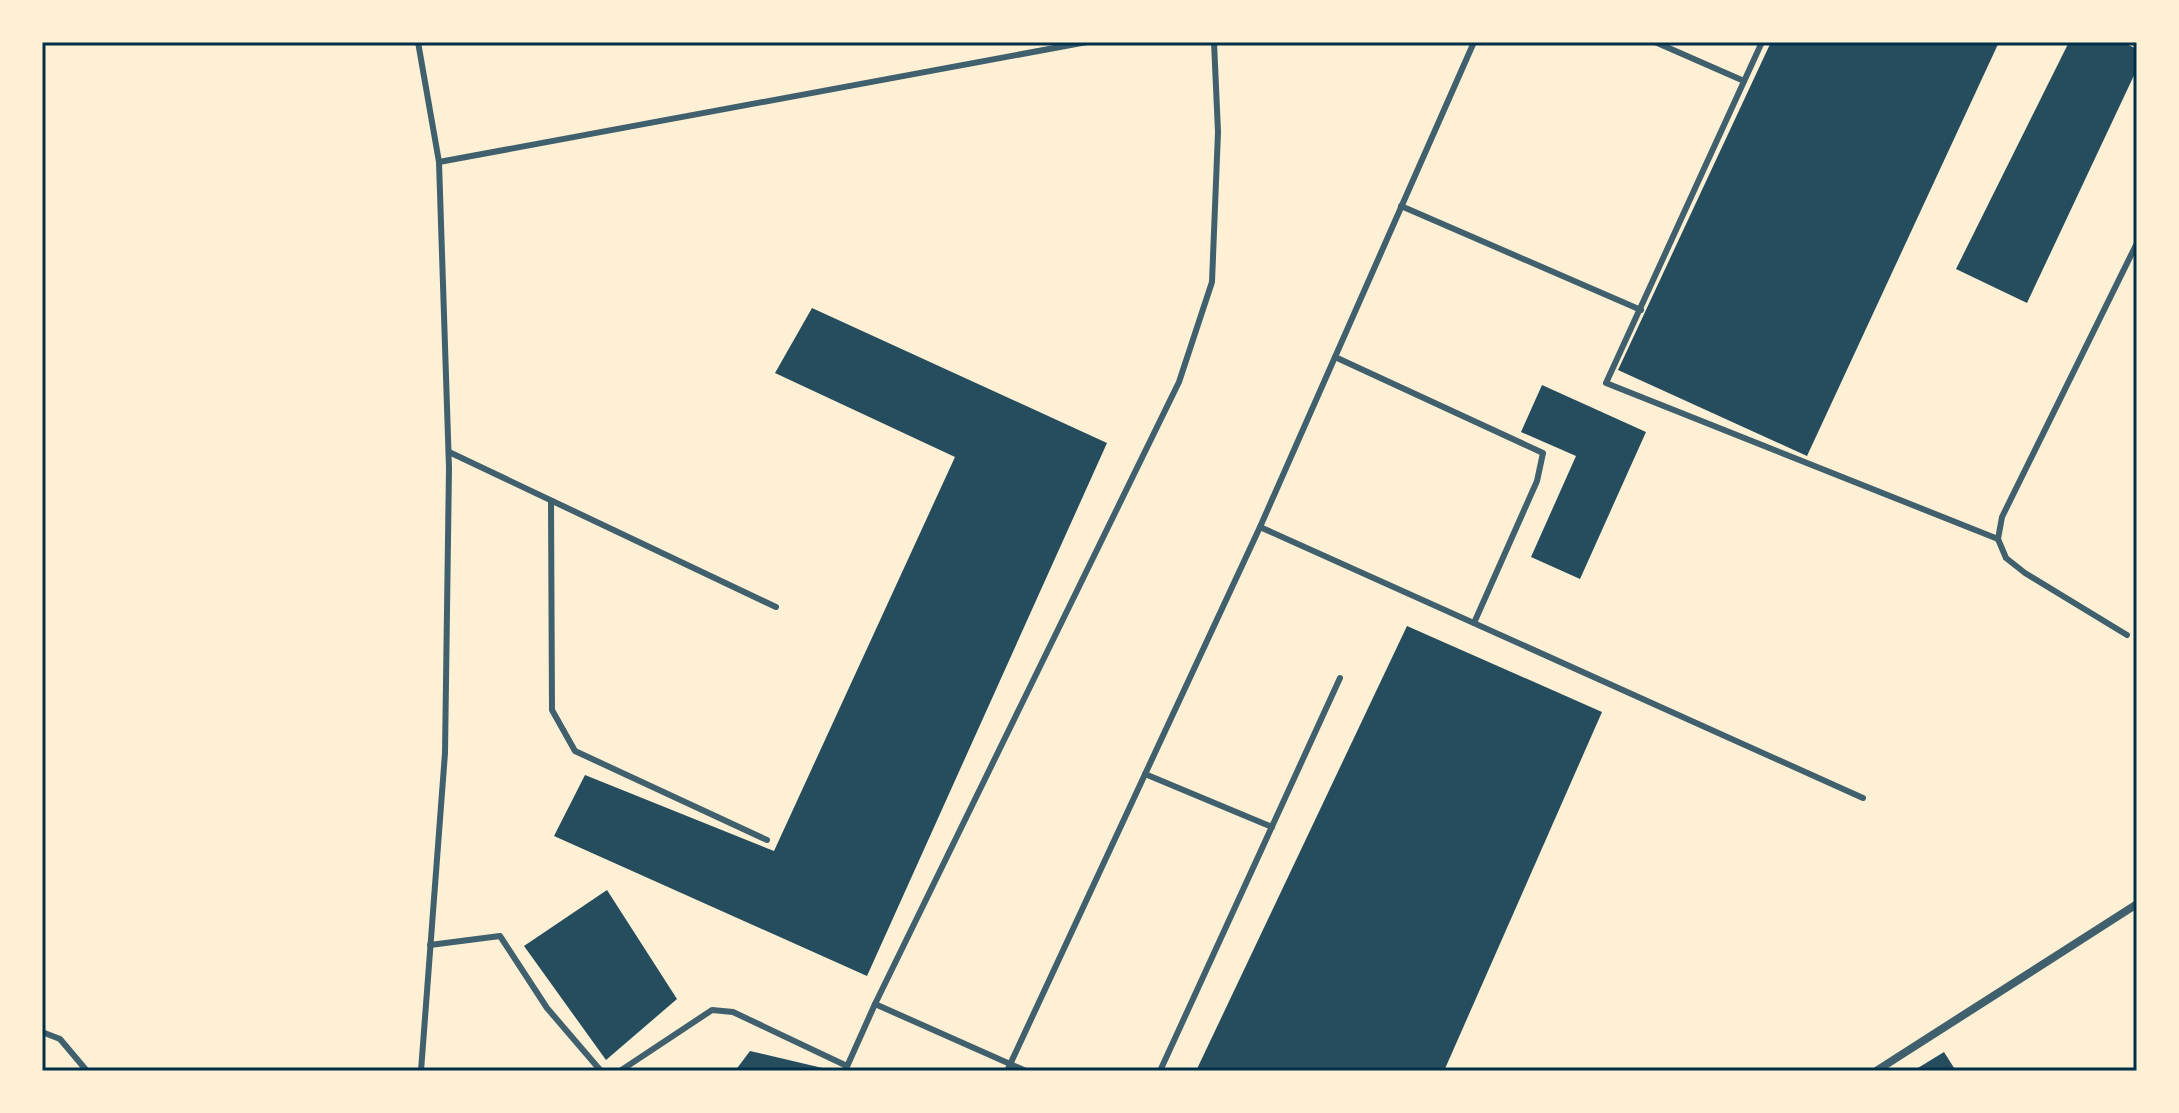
<svg xmlns="http://www.w3.org/2000/svg" width="2179" height="1113" viewBox="0 0 2179 1113" font-family="Ubuntu,sans-serif">
  <rect width="100%" height="100%" fill="#fdf0d5"/>
  <!-- building -->
  <g fill="#264d5e">
    <path d="M1771,42H1999L1807,456L1618,370Z"/>
    <path d="M2069,42H2122L2137,49V69L2027,303L1956,269Z"/>
    <path d="M812,308L1107,443L867,976L554,836L585,775L774,851L955,457L775,373Z"/>
    <path d="M1542,385L1646,432L1580,579L1531,557L1576,456L1521,432Z"/>
    <path d="M1407,626L1602,712L1444,1071H1196Z"/>
    <path d="M607,890L677,999L606,1060L524,946Z"/>
    <path d="M750,1051L831,1070V1071H735Z"/>
    <path d="M1944,1052L1956,1071H1913Z"/>
  </g>
  <g fill="none" stroke-linecap="round" stroke-linejoin="round">
    <!-- service -->
    <g stroke="#3f606c" stroke-width="6">
      <path d="M418,42L439,162L449,468L445,753L421,1071"/>
      <path d="M1655,42L1744,81"/>
      <path d="M1762,42L1606,383L1998,539"/>
      <path d="M439,162L1087,42"/>
      <path d="M1401,206L1641,310"/>
      <path d="M1335,357L1543,453L1537,481L1474,623"/>
      <path d="M449,452L776,607"/>
      <path d="M551,501L552,710L575,751L767,840"/>
      <path d="M1260,527L1863,798"/>
      <path d="M2127,635L2025,573L2006,558L1998,539L2002,517L2137,243"/>
      <path d="M1145,774L1272,827"/>
      <path d="M430,945L500,936L547,1008L601,1071"/>
      <path d="M875,1004L1026,1071"/>
      <path d="M42,1032L60,1039L87,1071"/>
      <path d="M620,1071L712,1010L733,1012L847,1066"/>
      <path d="M845,1071L875,1004L1179,382L1212,282L1218,132L1214,42"/>
      <path d="M1007,1071L1260,527L1474,42"/>
      <path d="M1160,1071L1340,678"/>
    </g>
    <!-- minor -->
    <path stroke="#3f606c" stroke-width="8" d="M1876,1071L2137,904"/>
  </g>
  <!-- border -->
  <rect width="2179" height="1113" fill="none" stroke="#fdf0d5" stroke-width="88"/>
  <rect x="44" y="44" width="2091" height="1025" fill="none" stroke="#003049" stroke-width="3"/>
</svg>
